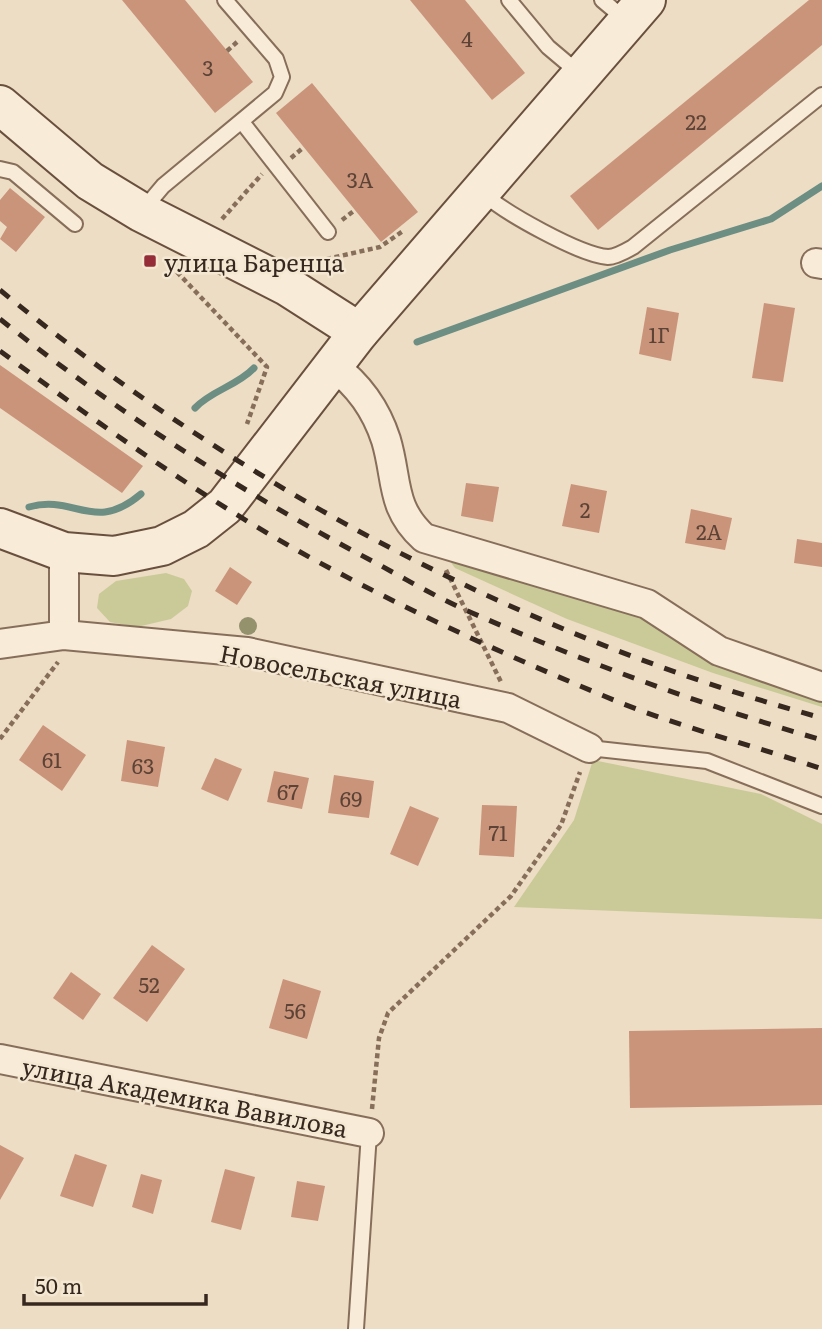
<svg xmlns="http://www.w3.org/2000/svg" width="822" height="1329" viewBox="0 0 822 1329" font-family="Literata,serif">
  <rect width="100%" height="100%" fill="#edddc4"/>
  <!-- green -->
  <g fill="#c9ca98">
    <path d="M440,548L653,617L822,692V707L713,673L567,619L455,568Z"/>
    <path d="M166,573L184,579L192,591L188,606L171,619L137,627L110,622L97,608L99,594L116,581Z"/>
    <path d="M593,760L761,794L822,824V919L514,907L574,820Z"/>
  </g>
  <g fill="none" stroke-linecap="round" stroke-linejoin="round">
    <!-- stream -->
    <g stroke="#6d8e83" stroke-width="7">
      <path d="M417,342L670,250L771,219L822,186"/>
      <path d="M195,408C212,390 237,386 254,368"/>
      <path d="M29,507C75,494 94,534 141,494"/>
    </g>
  </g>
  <!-- building -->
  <g fill="#ca947b">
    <path d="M122,0H185L253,82L215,113Z"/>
    <path d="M410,0H465L525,73L492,100Z"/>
    <path d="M809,0H822V45L598,230L570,196Z"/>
    <path d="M312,83L418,212L381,242L276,113Z"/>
    <path d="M10,188L45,217L16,252L0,239L7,227L0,221V200Z"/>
    <path d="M764,303L795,308L783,382L752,378Z"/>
    <path d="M647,307L679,313L671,361L639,354Z"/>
    <path d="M0,365L143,466L122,493L0,408Z"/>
    <path d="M466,483L499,487L493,522L461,516Z"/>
    <path d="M571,484L607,491L599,533L562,526Z"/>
    <path d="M691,509L732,518L725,550L685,543Z"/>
    <path d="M797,539L822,543V567L794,563Z"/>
    <path d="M230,567L252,582L237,605L215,591Z"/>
    <path d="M43,725L86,755L62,791L19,760Z"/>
    <path d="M127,740L165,747L158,787L121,781Z"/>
    <path d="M215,758L242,769L228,801L201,789Z"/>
    <path d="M274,771L309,778L302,809L267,802Z"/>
    <path d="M334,775L374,781L369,818L328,813Z"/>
    <path d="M482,805L517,806L514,857L479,855Z"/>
    <path d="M410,806L439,818L418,866L390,854Z"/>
    <path d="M152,945L185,969L147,1022L113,998Z"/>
    <path d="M71,972L101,994L83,1020L53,998Z"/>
    <path d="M283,979L321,991L307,1039L269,1028Z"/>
    <path d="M822,1028V1105L630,1108L629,1031Z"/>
    <path d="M0,1145L24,1158L0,1200Z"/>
    <path d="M75,1154L107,1165L93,1207L60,1196Z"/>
    <path d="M225,1169L255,1177L241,1230L211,1222Z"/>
    <path d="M141,1174L162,1180L153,1214L132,1207Z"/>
    <path d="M297,1181L325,1186L318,1221L291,1217Z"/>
  </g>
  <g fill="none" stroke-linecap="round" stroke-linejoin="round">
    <!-- lane casing -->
    <g stroke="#876e5b" stroke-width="18">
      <g id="lane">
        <path d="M509,0L548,47L580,74"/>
        <path d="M602,0L627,21"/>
        <path d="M242,122L328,232"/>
        <path d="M0,169L13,172L75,224"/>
        <path d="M483,193C503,212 580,255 608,257C615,257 626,251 633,247L822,95"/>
        <path d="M142,211L163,186L275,93L282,77L276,59L225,0"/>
        <path d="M589,748L707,761L822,806"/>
        <path d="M356,1329L369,1133"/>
      </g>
    </g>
    <!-- street casing -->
    <g stroke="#876e5b" stroke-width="32">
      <g id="street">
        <path d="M816,263L822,264"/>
        <path d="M333,366C359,385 376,409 386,440C398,480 390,507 424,538L647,604L719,651L822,687"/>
        <path d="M64,552V635"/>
        <path d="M0,644L64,635L247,652L508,708L589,748"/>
        <path d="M0,1059L369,1133"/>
      </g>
    </g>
    <!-- secondary casing -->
    <g stroke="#694f3e" stroke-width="42">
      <g id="secondary">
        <path d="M0,105L90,181L141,212L287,286L359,332"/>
        <path d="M0,528L64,552L114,556L162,546L196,529L225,506L359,332L646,0"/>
      </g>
    </g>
    <!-- path -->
    <g stroke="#876e5b" stroke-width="4.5" stroke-dasharray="5 3.5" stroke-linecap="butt">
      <path d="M227,51L237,42"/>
      <path d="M291,158L304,147"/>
      <path d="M222,219L262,174"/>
      <path d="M342,220L355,210"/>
      <path d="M318,261L380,247L403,231"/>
      <path d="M177,272L267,367L247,424"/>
      <path d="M446,570L501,682"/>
      <path d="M0,739L58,662"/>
      <path d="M372,1109L379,1038L388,1013L511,896L561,825L580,772"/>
    </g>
    <!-- lane -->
    <use href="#lane" stroke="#f8ebd7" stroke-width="14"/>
    <!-- street -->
    <use href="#street" stroke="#f8ebd7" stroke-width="28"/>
    <!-- secondary -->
    <use href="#secondary" stroke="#f8ebd7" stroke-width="38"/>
    <!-- rail -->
    <g stroke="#37281f" stroke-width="5" stroke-dasharray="12 12" stroke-linecap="butt">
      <path d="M0,290C240,487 523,636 822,718"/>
      <path d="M0,319C117,412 244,494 376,563C407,580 438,598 470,612C584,662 702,705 822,740"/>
      <path d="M0,351C109,431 221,512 341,574C432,622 526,664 621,703C686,729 756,746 822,769"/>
    </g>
  </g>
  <!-- trees -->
  <circle fill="#94916d" cx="248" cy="626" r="9"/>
  <!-- markers -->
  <rect fill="#942d37" stroke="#f4e8d3" stroke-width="2.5" x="143" y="254" width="14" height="14" rx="3.5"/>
  <g text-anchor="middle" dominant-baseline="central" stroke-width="5" stroke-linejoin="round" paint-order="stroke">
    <!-- number labels -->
    <g font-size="21" fill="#5c4336">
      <text x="467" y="37">4</text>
      <text x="208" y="66">3</text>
      <text x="696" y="120">22</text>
      <text x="360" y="178">3А</text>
      <text x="659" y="333">1Г</text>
      <text x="585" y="508">2</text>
      <text x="709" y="530">2А</text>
      <text x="52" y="758">61</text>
      <text x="143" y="764">63</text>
      <text x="288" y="790">67</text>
      <text x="351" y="797">69</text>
      <text x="498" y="831">71</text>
      <text x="149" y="983">52</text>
      <text x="295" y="1009">56</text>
    </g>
    <!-- poi labels -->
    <g font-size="24" fill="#37281f" stroke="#f4e8d3" text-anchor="start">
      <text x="164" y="261">улица Баренца</text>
    </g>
    <!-- street labels -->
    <g font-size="24" fill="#37281f" stroke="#f4e8d3">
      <text transform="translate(341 675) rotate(11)">Новосельская улица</text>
      <text transform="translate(185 1096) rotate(11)">улица Академика Вавилова</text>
    </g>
  </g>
  <!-- scale -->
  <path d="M24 1294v10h182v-10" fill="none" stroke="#37281f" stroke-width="3.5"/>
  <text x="35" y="1294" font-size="21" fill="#37281f" stroke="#f4e8d3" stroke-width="5" paint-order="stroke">50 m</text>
</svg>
